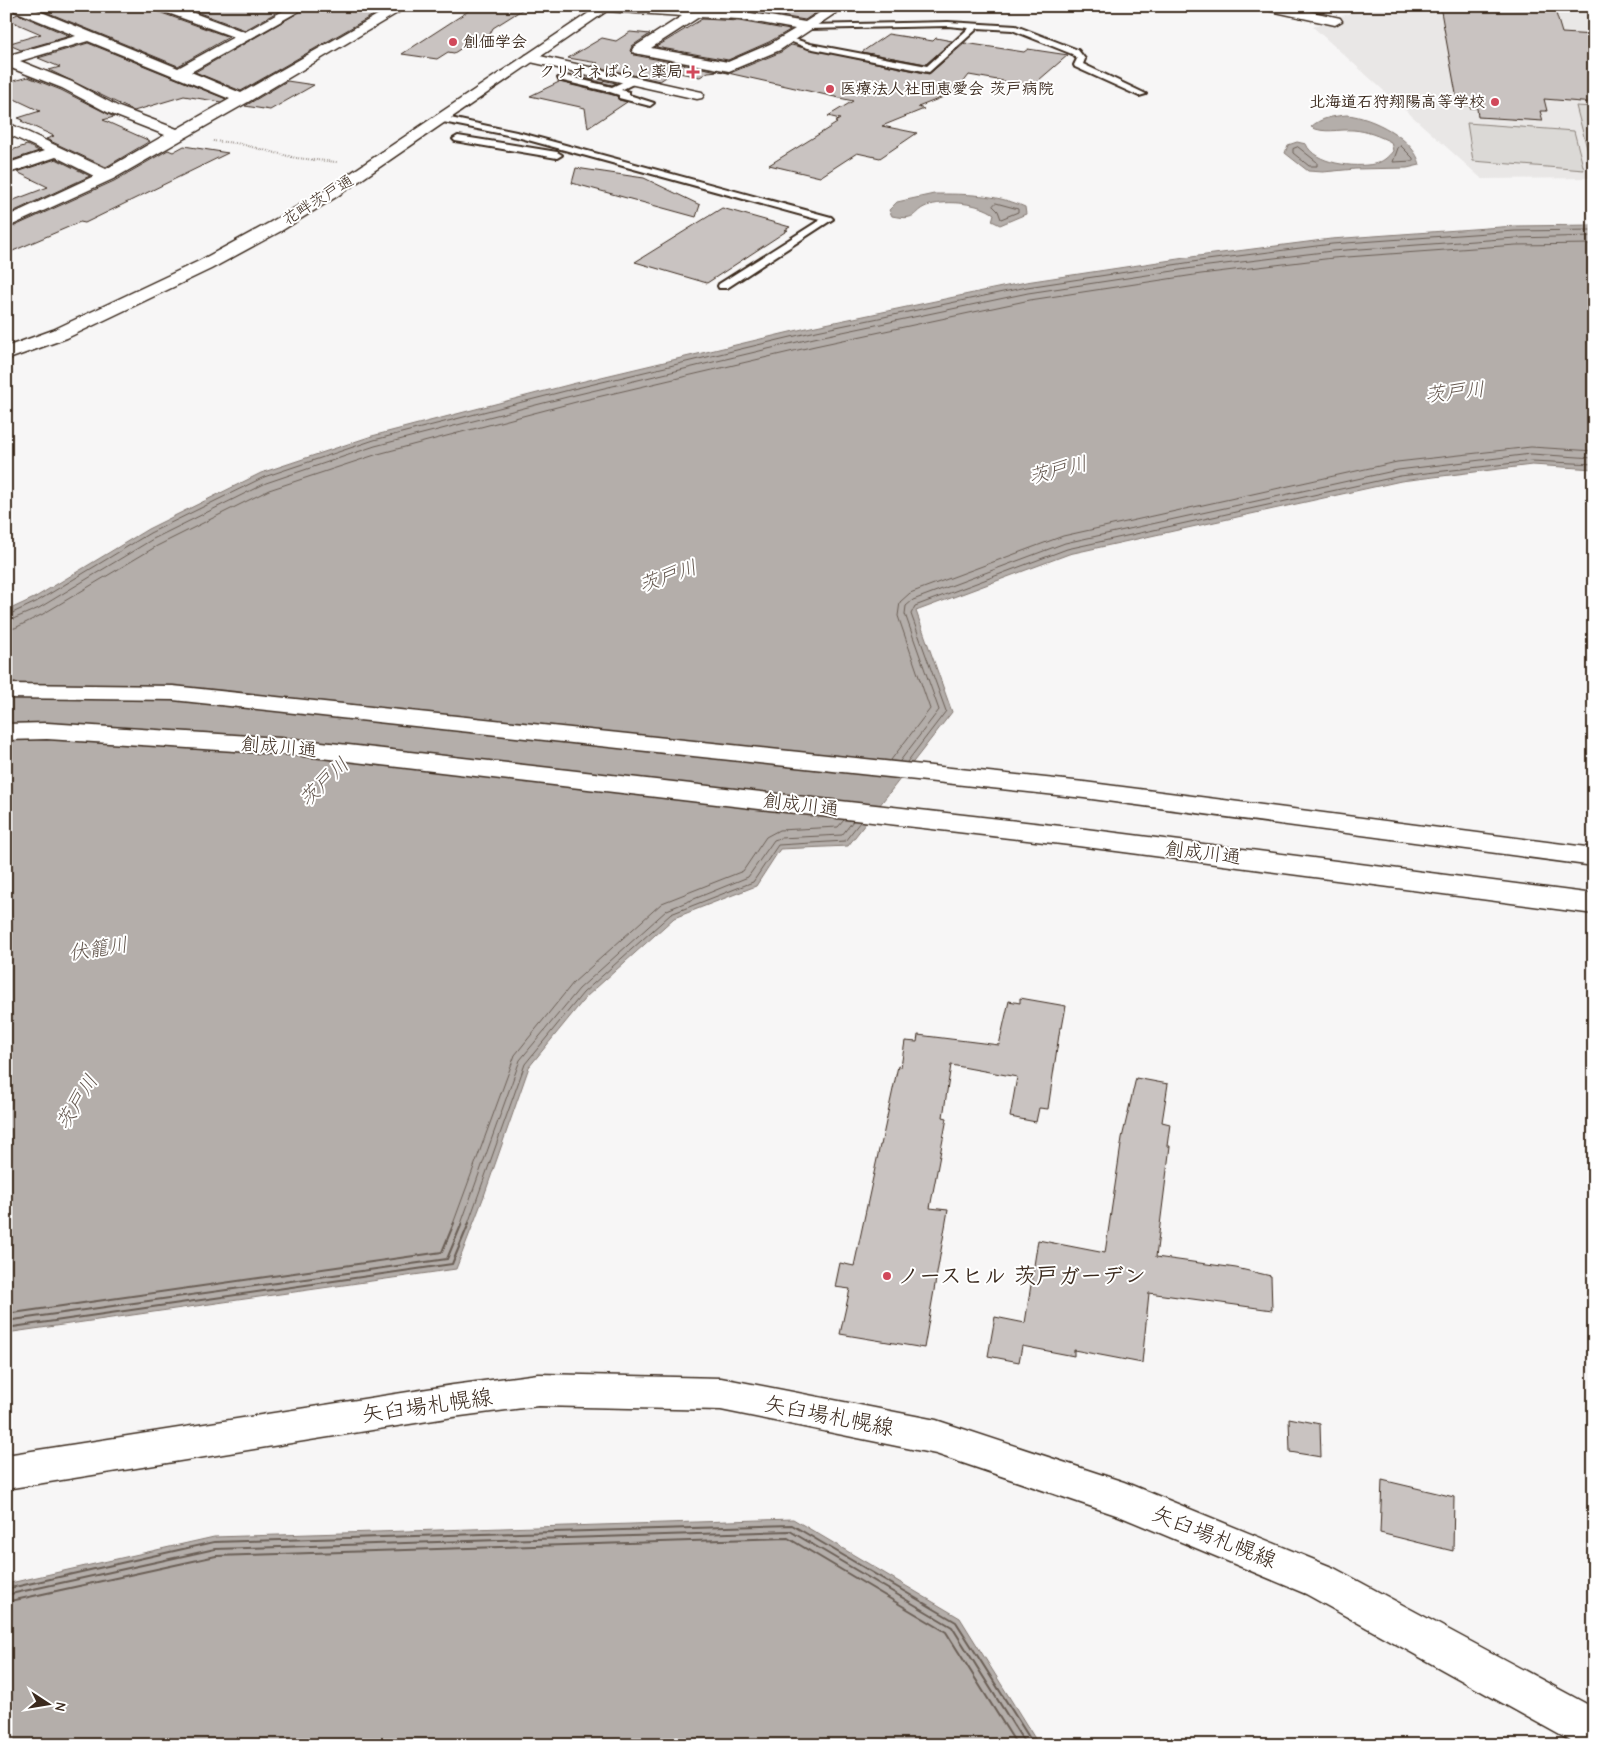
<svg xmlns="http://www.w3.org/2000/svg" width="1600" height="1751" viewBox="0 0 1600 1751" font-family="'Comic Neue','Klee One',sans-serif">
  <rect width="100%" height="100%" fill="#f7f6f6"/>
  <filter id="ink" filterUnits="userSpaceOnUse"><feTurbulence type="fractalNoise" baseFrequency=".02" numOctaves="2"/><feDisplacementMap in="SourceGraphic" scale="10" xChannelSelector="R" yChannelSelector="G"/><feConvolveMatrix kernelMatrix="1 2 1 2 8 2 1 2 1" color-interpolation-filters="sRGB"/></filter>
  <g filter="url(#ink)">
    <!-- built -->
    <path fill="#e9e7e6" d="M1369,6H1594V178L1482,179L1313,27Z"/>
    <!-- green -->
    <g fill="#dbd9d6" stroke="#8b827a">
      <path d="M1576,106L1594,107V171H1593Z"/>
      <path d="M1467,123L1574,131L1584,170L1473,161Z"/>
    </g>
    <!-- water -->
    <g fill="#b4aeaa" stroke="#847972">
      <path d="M1347,115C1372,117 1415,139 1420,165L1407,168L1355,169L1323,172L1308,171L1285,153L1288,145L1297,142L1306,144C1314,164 1355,168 1374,164C1383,162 1388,157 1393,151L1391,142C1379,136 1367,131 1353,130C1338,129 1324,134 1311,127C1320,118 1334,116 1347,115Z"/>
      <path d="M934,194C965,194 996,194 1025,207L1026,214L1000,225L992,221L994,214C979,203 948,200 930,205C911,210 920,222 892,216L889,210L897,202Z"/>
      <path d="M1594,225V469L1532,465L1401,481L1069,554L916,611L952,712L848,846L780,849L756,886L674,918L586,997L529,1067L484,1196L456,1269L6,1333V611L34,598L148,529L261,473L372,436L572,384L811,327L1026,282L1198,256L1331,239L1515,226Z"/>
      <path d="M793,1519L960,1618L1039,1745H6V1584L214,1537Z"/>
    </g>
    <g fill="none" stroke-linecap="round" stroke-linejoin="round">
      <!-- shore-far1 -->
      <g stroke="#6b5f56" stroke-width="1">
        <path d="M1401,146L1413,158V161L1393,162L1398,148Z"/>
        <path d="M1298,147L1317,162V166H1309L1293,153V149Z"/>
        <path d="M996,203L1018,209V212L1001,219L998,211L993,206Z"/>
        <path d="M6,616L36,602L150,533L264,477L374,440L573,389L812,332L1027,287L1199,261L1332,244L1515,231L1594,230"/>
        <path d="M6,622L39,608L153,539L266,483L375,446L575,395L814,338L1028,293L1200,267L1332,251L1516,238L1594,236"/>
        <path d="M6,629L15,628L43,614L157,546L269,490L378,454L576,402L815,346L1030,300L1201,274L1333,258L1516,245L1594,244"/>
        <path d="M891,760L930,709L898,616L900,602L910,593L1063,536L1397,462L1531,447L1594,451"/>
        <path d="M900,761L939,710L905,614L906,606L913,600L1065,543L1398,470L1531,454L1594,458"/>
        <path d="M907,762L946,711L911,614L915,606L1067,549L1400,476L1532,461L1594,464"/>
        <path d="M453,1224L515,1055L573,983L662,903L743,871L766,837L779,830L838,827L844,820"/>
        <path d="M461,1224L520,1060L579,989L667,910L748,877L774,840L780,838L842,835L853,821"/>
        <path d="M468,1224L525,1064L583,993L671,914L753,882L778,845L845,841L860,822"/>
      </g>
      <!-- shore -->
      <g stroke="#6b5f56" stroke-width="2">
        <path d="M6,1314L442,1252L454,1223"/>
        <path d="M6,1321L447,1259L462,1223"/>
        <path d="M6,1328L452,1264L469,1223"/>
        <path d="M6,1589L214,1542L792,1525L956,1622L1034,1745"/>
        <path d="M6,1595L215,1549L790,1531L952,1627L1026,1745"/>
        <path d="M6,1602L216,1556L788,1538L946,1632L1017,1745"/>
      </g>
    </g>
    <!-- building -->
    <g fill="#c9c3c1" stroke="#3b2a1e">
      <path d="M48,6H154L156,11L229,37L178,66L39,9Z"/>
      <path d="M181,6H288L245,30Z"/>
      <path d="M310,6H389L241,91L195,72Z"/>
      <path d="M490,6H528L493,28L486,42L478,45L468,44L454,53L448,52L437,59L402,54L473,8L480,9Z"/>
      <path d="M722,6H826L805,20L739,9L720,8Z"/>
      <path d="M1440,6L1555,10L1562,33L1594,35V103L1544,99L1547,111H1540L1543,121L1478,117L1477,108H1470L1469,105H1458Z"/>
      <path d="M18,14L70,36L21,50L7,44L41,34L6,19Z"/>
      <path d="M702,19L739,21L790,30L769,42L728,60L656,47Z"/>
      <path d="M630,32L650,34L632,46L630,51L634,55L718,71L708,72L700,77L674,72L660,81L592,66L598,63L568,58L602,38L616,41Z"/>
      <path d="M888,34L933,41L936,38L952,41L926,64L862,52Z"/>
      <path d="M88,43L226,99L221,102L184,96L134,111L49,70L60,67L38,58Z"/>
      <path d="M965,43L1024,52L1028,49L1068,55L1032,86L969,75L956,92L918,107L924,109L882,126L917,133L880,158L857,153L820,177L769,165L837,123L835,122L840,119L828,116L853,101L719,71L730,73L781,52L791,45L929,74Z"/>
      <path d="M575,74L616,83L612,85L572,75Z"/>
      <path d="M28,77L61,90L114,117L103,120L150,141L106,167L46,139L54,136L21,121L23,120L18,118L40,111L6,95V83Z"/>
      <path d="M287,81L314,85L270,110L245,106Z"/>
      <path d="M559,82L609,94L617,96L619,100L627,102L588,128L585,108L530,96Z"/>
      <path d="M27,145L39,151L6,162V152Z"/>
      <path d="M184,146L228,153L85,223L80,222L6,254V230L114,181L168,150L173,152Z"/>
      <path d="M56,159L90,176L6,215V203L48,187L17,172Z"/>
      <path d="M576,168L644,178L700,205L696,217L572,183Z"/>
      <path d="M722,208L790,227L785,230H788L707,283L635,262Z"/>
      <path d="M1020,998L1066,1006L1062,1028H1060L1048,1109L1039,1108L1036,1122L1010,1117L1017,1077L951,1065L943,1117L947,1118L930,1208L948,1210L924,1348L840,1334L850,1289L835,1287L840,1263L854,1266L880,1145H881L898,1066L901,1067L905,1041L917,1042L918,1035L999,1045L1009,1001L1020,1003Z"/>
      <path d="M1136,1078L1168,1084L1162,1122L1170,1124L1167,1146H1170L1156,1257L1236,1268L1271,1276L1272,1310L1149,1293L1142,1363L1074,1350V1356L1022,1346L1019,1362L988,1356L995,1317L1025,1323L1038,1240L1105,1253L1122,1138Z"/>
      <path d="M1289,1418L1320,1424L1321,1457L1290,1452Z"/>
      <path d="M1382,1480L1454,1497L1453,1551L1380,1533Z"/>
    </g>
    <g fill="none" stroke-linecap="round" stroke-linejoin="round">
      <!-- service casing -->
      <g stroke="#3b2a1e" stroke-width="4">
        <g id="service">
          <path d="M948,22L1016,26L1078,50L1085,59L1083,64L1146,94L1139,96L1075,67L1074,65L1077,59L1072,54L1012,30L978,28L929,72L808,48L784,39L788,37L810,44L927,66L969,28L948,26L808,29L804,27L808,25Z"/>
          <path d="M562,75L612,87L629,79H635V83L621,90L629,92V95L654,103L650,106L619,98V95L610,92L559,80L558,78Z"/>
          <path d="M441,116L521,133L831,217L833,219L727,288H719L718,286L719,284L820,220L517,137L438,121L437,119Z"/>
          <path d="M458,136L557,152L562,155L557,158L455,141L453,139Z"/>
        </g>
      </g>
      <!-- minor casing -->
      <g stroke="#3b2a1e" stroke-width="3">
        <g id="minor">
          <path d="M9,6H27L178,68L234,37L157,9L156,6H175L245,32L292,6H308L191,72L241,93L393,6H409L248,102L113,179L6,228V217L94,176L56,157L6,174V164L44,151L6,133V122L106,169L165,135L109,113L62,88L6,66V56L76,36L10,9ZM88,41L230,99L177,129L119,107L72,82L20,61Z"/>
          <path d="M600,6H660L739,11L805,22L830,6H846L780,50L729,71L634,53L632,50L634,47L682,16L606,11L601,10ZM699,17L739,19L795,29L770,44L728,62L651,48Z"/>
          <path d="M1261,6H1286L1340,18L1342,21L1335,25L1262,9Z"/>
          <path d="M531,54L697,91L702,92L704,95L702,98L697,99L526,61L524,58L526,55Z"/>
        </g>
      </g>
      <!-- secondary casing -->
      <g stroke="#3b2a1e" stroke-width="3">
        <g id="secondary">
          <path d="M599,6H614L336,197L281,231L211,269L67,338L6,360V347L53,330L199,261L269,223L324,191Z"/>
          <path d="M538,1374L721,1378L936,1420L1124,1482L1334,1568L1594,1708V1745H1578L1306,1594L1119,1516L936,1454L721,1410L538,1406L453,1417L6,1489V1455L453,1385Z"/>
        </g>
      </g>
      <!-- trunk casing -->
      <g stroke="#3b2a1e" stroke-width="3">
        <g id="trunk">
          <path d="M6,684L173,686L1084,782L1594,848V866L1084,798L173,700L6,698Z"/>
          <path d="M47,723L295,739L1078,828L1594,894V914L1078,846L295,755L47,739L6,740V724Z"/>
        </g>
      </g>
      <!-- path -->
      <path stroke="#3b2a1e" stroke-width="2" stroke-dasharray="0.5 2" stroke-linecap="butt" d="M213,141L236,143L296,158L337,162"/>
      <!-- service -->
      <use href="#service" fill="#fff" fill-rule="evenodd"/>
      <!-- minor -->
      <use href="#minor" fill="#fff" fill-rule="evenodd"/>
      <!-- secondary -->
      <use href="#secondary" fill="#fff" fill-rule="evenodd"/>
      <!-- trunk -->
      <use href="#trunk" fill="#fff" fill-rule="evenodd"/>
    </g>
  </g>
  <!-- markers -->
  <g fill="#d1495b" stroke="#fff" stroke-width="2">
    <circle cx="453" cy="42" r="5"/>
    <path d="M690.5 64.5h5v5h5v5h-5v5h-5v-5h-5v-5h5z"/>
    <circle cx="830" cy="89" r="5"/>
    <circle cx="1495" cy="102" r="5"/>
    <circle cx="887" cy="1276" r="5"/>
  </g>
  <g text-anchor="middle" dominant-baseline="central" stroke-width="4" stroke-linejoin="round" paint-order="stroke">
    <!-- far-poi labels -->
    <g font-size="16" font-weight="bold" fill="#3b2a1e" stroke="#fff" text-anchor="start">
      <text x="463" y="42">創価学会</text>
      <text x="683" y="72" text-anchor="end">クリオネばらと薬局</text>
      <text x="840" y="89">医療法人社団恵愛会 茨戸病院</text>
      <text x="1485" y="102" text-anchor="end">北海道石狩翔陽高等学校</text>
    </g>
    <!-- far-street labels -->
    <g font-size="16" fill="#3b2a1e" stroke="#fff">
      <text transform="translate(318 200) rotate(-32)">花畔茨戸通</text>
    </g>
    <!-- street labels -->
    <g font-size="19" fill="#3b2a1e" stroke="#fff">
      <text transform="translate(279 747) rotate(5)">創成川通</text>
      <text transform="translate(801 805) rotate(7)">創成川通</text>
      <text transform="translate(1203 853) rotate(7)">創成川通</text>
    </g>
    <!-- water labels -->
    <g font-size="20" font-style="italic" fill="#65584f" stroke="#fff">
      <text transform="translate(1455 392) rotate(-6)">茨戸川</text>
      <text transform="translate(1058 470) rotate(-14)">茨戸川</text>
      <text transform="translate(668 576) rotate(-19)">茨戸川</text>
      <text transform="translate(324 782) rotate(-44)">茨戸川</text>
      <text transform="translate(98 949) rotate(-9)">伏籠川</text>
      <text transform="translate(77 1102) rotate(-58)">茨戸川</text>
    </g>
    <!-- near-poi labels -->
    <g font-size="22" font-weight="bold" fill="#3b2a1e" stroke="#fff" text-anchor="start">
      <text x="897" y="1276">ノースヒル 茨戸ガーデン</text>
    </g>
    <!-- near-street labels -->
    <g font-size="22" fill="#3b2a1e" stroke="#fff">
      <text transform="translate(427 1406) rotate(-8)">矢臼場札幌線</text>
      <text transform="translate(829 1416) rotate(11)">矢臼場札幌線</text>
      <text transform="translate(1214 1537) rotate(22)">矢臼場札幌線</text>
    </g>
  </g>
  <!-- margin -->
  <rect width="1600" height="1751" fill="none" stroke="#fff" stroke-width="25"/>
  <rect x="12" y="12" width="1575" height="1726" fill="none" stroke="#3b2a1e" stroke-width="2" filter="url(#ink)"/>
  <!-- north arrow -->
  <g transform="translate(48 1704) rotate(102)" stroke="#ffffff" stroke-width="4" paint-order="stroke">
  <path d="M0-4L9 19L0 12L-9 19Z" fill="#3b2a1e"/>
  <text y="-8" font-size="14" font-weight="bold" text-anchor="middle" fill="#3b2a1e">N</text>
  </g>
</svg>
